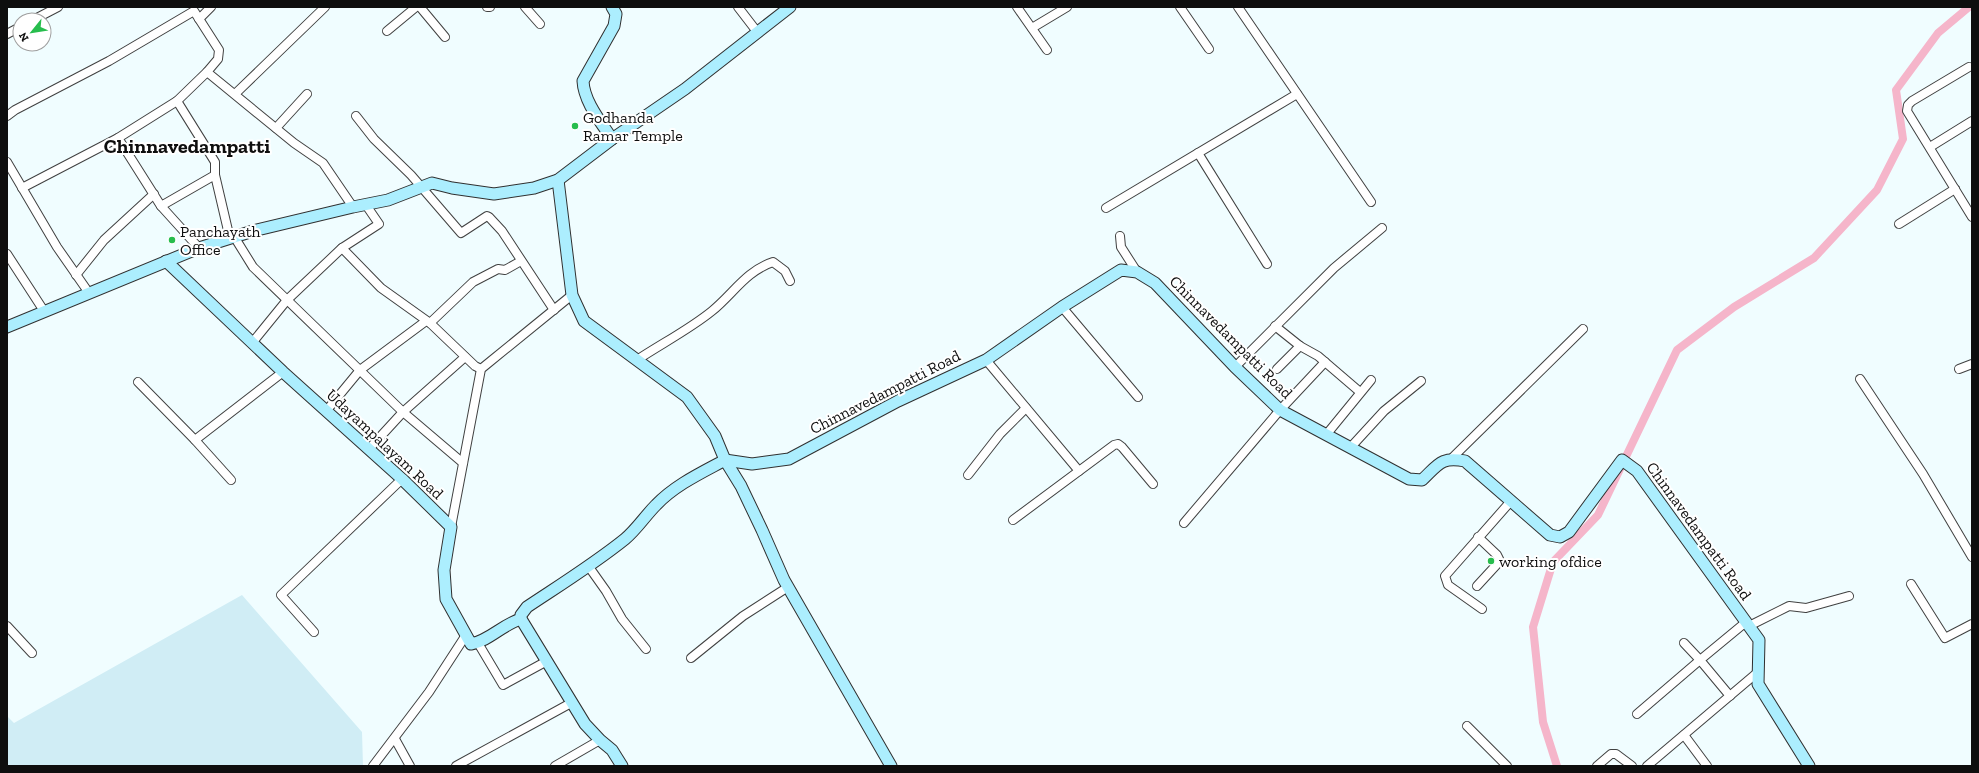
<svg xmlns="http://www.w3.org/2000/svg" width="1979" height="773" viewBox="0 0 1979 773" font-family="'Zilla Slab',serif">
  <rect width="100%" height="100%" fill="#f0fdff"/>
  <!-- farmland -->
  <path fill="#d0edf5" d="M242,595L362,732L363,766H7V716L14,723Z"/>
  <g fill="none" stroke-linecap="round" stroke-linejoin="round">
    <!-- canal -->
    <path stroke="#f5b5ca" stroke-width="8" d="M1557,766L1543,722L1533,627L1553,562L1598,515L1677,350L1734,307L1814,258L1877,190L1903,139L1896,90L1938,33L1969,7"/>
    <!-- street casing -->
    <g stroke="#414141" stroke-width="10">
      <g id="street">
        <path d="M420,7L445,37"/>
        <path d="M487,7H490"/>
        <path d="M525,7L540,24"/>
        <path d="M738,7L758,33"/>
        <path d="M1017,7L1047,50"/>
        <path d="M1180,7L1209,49"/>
        <path d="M1238,7L1371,202"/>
        <path d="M199,19L211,7"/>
        <path d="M33,20L58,7"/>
        <path d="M1032,28L1067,7"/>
        <path d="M387,31L416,7"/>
        <path d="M7,34L20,27"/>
        <path d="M1969,67L1912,101L1908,105L1907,111L1972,217"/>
        <path d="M235,94L325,7"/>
        <path d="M177,101L215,162V175"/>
        <path d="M7,116L15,110L109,61L194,11L219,50L218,59L207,72"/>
        <path d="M356,116L374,139L411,175L461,233L487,216L489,217L502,231L554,310"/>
        <path d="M276,128L307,94"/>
        <path d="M1930,147L1972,121"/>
        <path d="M1198,153L1267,264"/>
        <path d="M7,162L57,247L89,293"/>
        <path d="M22,188L118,138"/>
        <path d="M161,206L199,248"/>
        <path d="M1106,208L1297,94"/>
        <path d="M1899,224L1955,189"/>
        <path d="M1120,236L1121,247L1137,272"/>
        <path d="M235,238L253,267L403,412L463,463"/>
        <path d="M230,239L215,175L161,206L118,138L177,101L207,72L294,143L323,163L353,207"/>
        <path d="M342,248L381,288L430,323L475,366L481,369"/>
        <path d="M7,254L44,311"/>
        <path d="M76,275L104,240L154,194"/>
        <path d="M1062,307L1138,397"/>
        <path d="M430,323L473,282L498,269L505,270L521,261"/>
        <path d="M1275,326L1300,346L1318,356L1360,392"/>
        <path d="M252,343L287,300L342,248L379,224L366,205"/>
        <path d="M637,360C661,344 690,329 712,311C733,294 746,271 773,262L785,271L790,281"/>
        <path d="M986,360L1079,471"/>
        <path d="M1235,367L1334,268L1382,228"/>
        <path d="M1277,369L1300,346"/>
        <path d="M1959,369L1972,364"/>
        <path d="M1860,379L1923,474L1972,557"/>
        <path d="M138,382L195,440L283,372"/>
        <path d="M327,410L360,370L426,321"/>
        <path d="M1326,435L1371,380"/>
        <path d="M195,440L231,480"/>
        <path d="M1350,448L1384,411L1421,381"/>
        <path d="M369,449L403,412L465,357"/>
        <path d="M1452,458L1583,329"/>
        <path d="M968,475L1000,434L1026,408"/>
        <path d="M1013,520L1114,445L1118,444L1122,447L1153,484"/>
        <path d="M1184,523L1280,410L1325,362"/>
        <path d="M451,527L481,369L572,295"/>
        <path d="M589,567L606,591L622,619L646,649"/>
        <path d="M1911,584L1945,638L1972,624"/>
        <path d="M1477,586L1500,561L1497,555L1478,537"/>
        <path d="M1482,609L1448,585L1445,576L1511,501"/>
        <path d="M7,626L32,653"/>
        <path d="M1749,626L1789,606L1806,608L1849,596"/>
        <path d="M314,632L281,595L402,479"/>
        <path d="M478,643L503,685L547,661"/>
        <path d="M691,658L743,616L788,587"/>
        <path d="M1730,696L1700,660L1746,622"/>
        <path d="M1637,714L1700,660L1684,643"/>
        <path d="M1467,726L1507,766"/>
        <path d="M1684,735L1707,766"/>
        <path d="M395,739L410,766"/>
        <path d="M373,766L429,692L466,635"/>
        <path d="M456,766L571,703"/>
        <path d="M555,766L600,740"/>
        <path d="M1597,766L1611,754H1616L1632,766"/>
        <path d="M1647,766L1758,672"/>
      </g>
    </g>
    <!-- secondary casing -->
    <g stroke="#303030" stroke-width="13">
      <g id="secondary">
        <path d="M612,7L616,14L614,26L583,81C584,102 601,122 612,139"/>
        <path d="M558,180L572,295L584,321L687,397L715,436L725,460C701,473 675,485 656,505C645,516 637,529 625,539C594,564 560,585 527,607L521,615V619L585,724L600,740L612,750L622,766"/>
        <path d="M166,261L283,372L402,479L451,527L444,570L446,599L471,644C489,641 503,624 521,619"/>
        <path d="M7,327L199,248L253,231L353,207L388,200L432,183L452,188L494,194L534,188L558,180L612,139L685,89L790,7"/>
        <path d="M725,460L752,464L789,459L898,401L986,360L1062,307L1121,270L1137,272L1155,283L1235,367L1280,410L1409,479L1422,480C1438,465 1441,456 1465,461L1550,535L1560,537L1569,532L1622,460L1637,471L1759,640L1758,684L1809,766"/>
        <path d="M725,460L741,486L762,530L784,580L891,766"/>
      </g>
    </g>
    <!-- street -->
    <use href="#street" stroke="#fff" stroke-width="8"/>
    <!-- secondary -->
    <use href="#secondary" stroke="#aceefe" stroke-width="11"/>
  </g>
  <!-- markers -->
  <g fill="#27bd4d" stroke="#fff" stroke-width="1.5">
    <circle cx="575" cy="126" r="4"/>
    <circle cx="172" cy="240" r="4"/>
    <circle cx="1491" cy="561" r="4"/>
  </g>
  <g text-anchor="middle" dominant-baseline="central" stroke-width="4" stroke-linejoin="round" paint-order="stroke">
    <!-- poi labels -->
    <g font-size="16" fill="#0e0e0e" stroke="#fff" text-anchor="start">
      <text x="583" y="117">Godhanda<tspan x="583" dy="18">Ramar Temple</tspan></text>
      <text x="180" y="231">Panchayath<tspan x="180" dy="18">Office</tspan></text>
      <text x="1499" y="561">working ofdice</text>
    </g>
    <!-- street labels -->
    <g font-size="16" fill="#0e0e0e" stroke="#fff">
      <text transform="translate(1231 337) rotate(45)">Chinnavedampatti Road</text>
      <text transform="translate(885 392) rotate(-27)">Chinnavedampatti Road</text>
      <text transform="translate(385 444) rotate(43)">Udayampalayam Road</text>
      <text transform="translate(1699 531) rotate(54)">Chinnavedampatti Road</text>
    </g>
    <!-- district labels -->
    <g font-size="20" font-weight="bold" fill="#0e0e0e" stroke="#fff">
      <text x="187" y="146">Chinnavedampatti</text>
    </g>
  </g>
  <!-- border -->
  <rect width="1979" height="773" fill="none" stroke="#0e0e0e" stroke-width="16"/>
  <!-- north arrow -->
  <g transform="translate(32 32) rotate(240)"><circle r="19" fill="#ffffff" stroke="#9f9f9f"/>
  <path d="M0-3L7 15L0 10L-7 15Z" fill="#27bd4d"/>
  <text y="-6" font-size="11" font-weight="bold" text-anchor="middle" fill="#0e0e0e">N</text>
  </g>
</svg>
